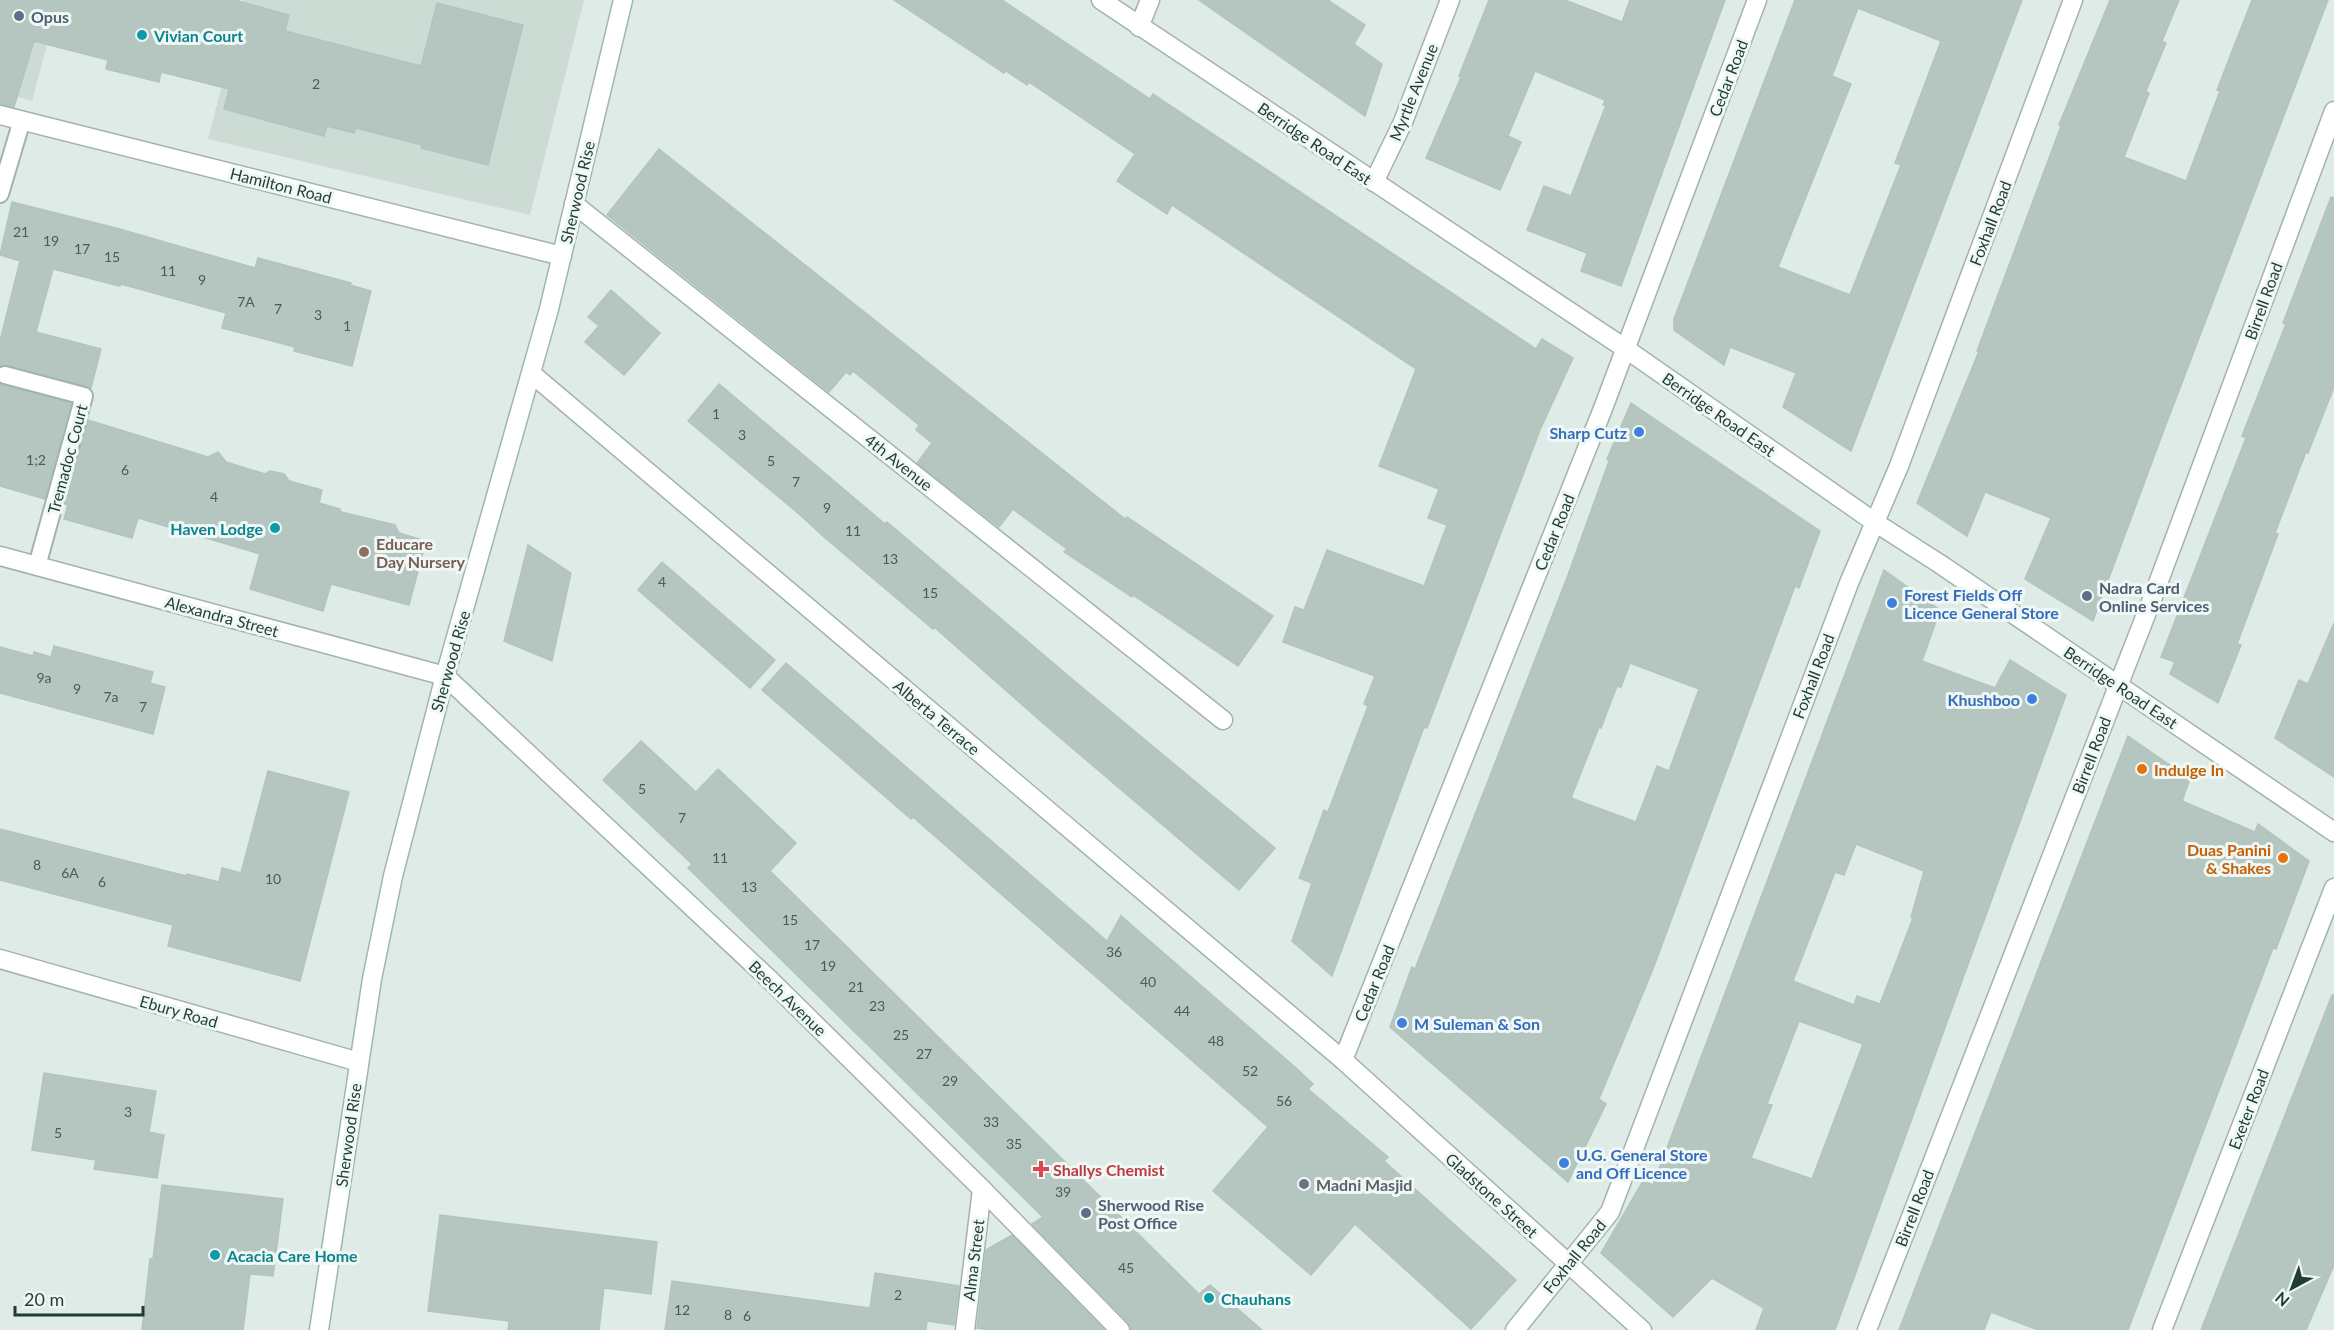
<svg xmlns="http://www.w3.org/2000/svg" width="2334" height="1330" viewBox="0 0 2334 1330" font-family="Lato,sans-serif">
  <rect width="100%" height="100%" fill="#dfebe6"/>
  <!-- built -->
  <g fill="#cddbd5">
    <path d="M0,0H59L32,101L0,92Z"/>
    <path d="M244,0H584L530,215L208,139Z"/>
  </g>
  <!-- building -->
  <g fill="#b4c6bf" stroke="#b1c5be" stroke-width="1.5" fill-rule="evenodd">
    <path d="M0,0H235L289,15L285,31L421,66L437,3L523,25L488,165L421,148L422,145L356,128L354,133L327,126L324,136L224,109L229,89L161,72L159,82L106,69L108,60L34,41L14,107L0,104Z"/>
    <path d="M894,0H1002L1150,99L1153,94L1536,349L1542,339L1573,358L1540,430L1427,728L1424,727L1332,976L1292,941L1312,883L1299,878L1324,810L1328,812L1368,706L1364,704L1375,676L1283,642L1295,607L1304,610L1327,550L1424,586L1447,525L1428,518L1439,489L1379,466L1416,369L1172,205L1167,214L1117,181L1135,154L1029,82L1027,85L1006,71L1004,73Z"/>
    <path d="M1199,0H1328L1365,25L1354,44L1382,64L1365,116Z"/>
    <path d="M1489,0H1565L1622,22L1630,0H1725L1621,286L1581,271L1587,253L1527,230L1544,186L1571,196L1606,105H1603L1605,100L1535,71L1508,136L1521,142L1500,190L1426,158L1461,77L1459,76Z"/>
    <path d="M1795,0H2022L1851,451L1783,407L1796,373L1730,347L1724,365L1674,330V319ZM1858,8L1941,41L1895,163L1901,165L1850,295L1778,267L1851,84L1832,76Z"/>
    <path d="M2110,0H2179L2162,41L2166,43L2146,91L2149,93L2124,157L2186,181L2220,91L2217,90L2252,0H2328L2162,435L2093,621L2025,579L2051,518L1985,492L1967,536L1917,503L1979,351H1977L2061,126L2059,125Z"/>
    <path d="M659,149L1125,519L1127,517L1273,616L1238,666L1133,595L1132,597L1064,552L1067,549L1013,509L999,527L917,463L932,443L916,430L919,425L853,371L850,375L846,372L829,392L607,215Z"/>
    <path d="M2331,197L2334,198V387L2308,453L2306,452L2275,533L2278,534L2237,644L2241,645L2218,703L2170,674L2175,662L2161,657L2246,438L2242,436L2286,324L2283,323Z"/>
    <path d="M12,202L116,228L255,268L258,258L351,283L350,285L371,291L352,366L294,351L295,347L222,328L226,313L121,284L120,286L53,269L36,332L101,349L91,388L8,365L0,366V341L20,261L0,255Z"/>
    <path d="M611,290L660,333L624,375L585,342L599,326L588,317Z"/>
    <path d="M0,384L71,403L45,499L0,486Z"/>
    <path d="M719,384L885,524L887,522L1078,684L1275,848L1239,890L1044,724L934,627L933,629L824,537L799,514L688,421Z"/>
    <path d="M1631,403L1820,531L1799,588L1795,586L1653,969L1599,1099L1606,1104L1568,1182L1390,1027L1412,967L1415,969L1568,575L1609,461L1607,459ZM1630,663L1699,689L1669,771L1657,766L1636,822L1571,798L1599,727L1601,728L1617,686L1621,687Z"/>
    <path d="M88,420L208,457L218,452L226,462L265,474L270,471L284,474L289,481L322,490L319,503L340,509L341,512L395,525L399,533L426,541L409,605L331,584L323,611L250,589L260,554L138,518L132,538L64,519L68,505L65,504Z"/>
    <path d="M528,545L571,573L552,661L504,641Z"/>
    <path d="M662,562L775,660L750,688L638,590Z"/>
    <path d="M1884,570L1940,610L1922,661L1995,688L2010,660L2066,695L1835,1330H1756L1764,1308L1712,1278L1673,1317L1601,1253L1643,1181L1653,1185ZM1856,844L1924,871L1911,917L1913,918L1880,1004L1857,996L1854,1005L1793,981L1835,872L1844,875ZM1799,1021L1863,1044L1812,1179L1751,1158L1772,1105L1767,1104Z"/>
    <path d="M2334,623V777L2275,738L2299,680L2308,684Z"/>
    <path d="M54,646L153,672L150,683L165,687L153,734L0,693V647L33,656L34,652L51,657Z"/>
    <path d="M786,663L1107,941L1121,916L1296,1068L1313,1084L1308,1089L1388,1157L1384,1161L1516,1280L1471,1329L1355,1224L1311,1275L1213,1191L1268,1127L913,817L911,819L762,690Z"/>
    <path d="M2128,736L2190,779L2182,801L2255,832L2258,824L2309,861L2276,949L2273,948L2128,1330H2038L1991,1312L1984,1330H1899Z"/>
    <path d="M641,741L696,792L718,769L796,843L770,871L1199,1294L1210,1285L1262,1330H1131L1128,1322L1032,1224L1043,1217L688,868L692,864L603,780Z"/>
    <path d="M268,771L349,792L300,981L168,946L173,925L0,880V829L186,876L187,874L219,882L222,868L241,873Z"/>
    <path d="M2332,995H2334V1265L2306,1330H2201Z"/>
    <path d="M44,1073L156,1091L149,1132L164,1135L157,1178L94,1169L96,1160L32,1150Z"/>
    <path d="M162,1185L283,1199L273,1276L250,1274L243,1330H142L150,1259H153Z"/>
    <path d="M440,1215L657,1242L651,1294L604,1288L599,1330H508L509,1321L428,1311Z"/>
    <path d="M1012,1235L1104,1330H991L977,1328L986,1250Z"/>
    <path d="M875,1273L959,1286L954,1325L927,1321L926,1330H665L672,1281L870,1308Z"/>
  </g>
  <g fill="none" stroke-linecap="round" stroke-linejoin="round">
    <!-- lane casing -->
    <g stroke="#a2b3ad" stroke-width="20">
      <g id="lane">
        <path d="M0,194L22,120"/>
        <path d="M5,375L84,396L37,566"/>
      </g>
    </g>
    <!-- street casing -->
    <g stroke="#a2b3ad" stroke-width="21">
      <g id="street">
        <path d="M1101,0L1626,349L1876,523L1940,564L2334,832"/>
        <path d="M1139,27L1150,0"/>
        <path d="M0,115L562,256"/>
        <path d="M1374,182L1403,122L1450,0"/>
        <path d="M574,204L1223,720"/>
        <path d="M532,374L1343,1060L1642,1330"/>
        <path d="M0,556L445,676L768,978L982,1189L1120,1330"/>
        <path d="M0,959L359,1062"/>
        <path d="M1343,1060L1602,411L1757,0"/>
        <path d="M965,1330L982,1189"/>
        <path d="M1515,1330L1610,1212L1849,583L1899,466L2073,0"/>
        <path d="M1867,1330L2154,594L2334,111"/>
        <path d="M2162,1330L2334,888"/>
      </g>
    </g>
    <!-- secondary casing -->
    <g stroke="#9db8af" stroke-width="21">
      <path id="secondary" d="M319,1330L372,979L393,876L445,676L549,309L623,0"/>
    </g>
    <!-- lane -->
    <use href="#lane" stroke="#fff" stroke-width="16"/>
    <!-- street -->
    <use href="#street" stroke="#fff" stroke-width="18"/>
    <!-- secondary -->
    <use href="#secondary" stroke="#fff" stroke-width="18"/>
  </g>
  <!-- markers -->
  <g fill="#5c6f8a" stroke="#eff8f4" stroke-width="2">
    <circle cx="19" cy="16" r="6"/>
    <circle cx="2087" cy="596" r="6"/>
    <circle cx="1086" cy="1213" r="6"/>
  </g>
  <g fill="#0f9aa8" stroke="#eff8f4" stroke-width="2">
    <circle cx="142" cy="35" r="6"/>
    <circle cx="275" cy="528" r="6"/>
    <circle cx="215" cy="1255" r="6"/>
    <circle cx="1209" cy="1298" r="6"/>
  </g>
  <g fill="#3f7fe0" stroke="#eff8f4" stroke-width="2">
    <circle cx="1639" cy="432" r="6"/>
    <circle cx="1892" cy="603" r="6"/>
    <circle cx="2032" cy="699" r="6"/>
    <circle cx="1402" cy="1023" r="6"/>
    <circle cx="1564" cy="1163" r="6"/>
  </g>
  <circle fill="#8d6e63" stroke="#eff8f4" stroke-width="2" cx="364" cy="552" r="6"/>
  <g fill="#e8710a" stroke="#eff8f4" stroke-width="2">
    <circle cx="2142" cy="769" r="6"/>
    <circle cx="2283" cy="858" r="6"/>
  </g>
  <path fill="#e0444e" stroke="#eff8f4" stroke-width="2" d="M1038 1160h6v6h6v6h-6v6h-6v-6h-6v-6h6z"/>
  <circle fill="#6b7280" stroke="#eff8f4" stroke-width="2" cx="1304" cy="1184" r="6"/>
  <g text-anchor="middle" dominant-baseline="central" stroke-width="6" stroke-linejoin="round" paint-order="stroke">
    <!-- number labels -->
    <g font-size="14" fill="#445e58">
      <text x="316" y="83">2</text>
      <text x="21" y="231">21</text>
      <text x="51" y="240">19</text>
      <text x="82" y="248">17</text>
      <text x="112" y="256">15</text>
      <text x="168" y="270">11</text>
      <text x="202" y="279">9</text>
      <text x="246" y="301">7A</text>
      <text x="278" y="308">7</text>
      <text x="318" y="314">3</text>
      <text x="347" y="325">1</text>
      <text x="716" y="413">1</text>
      <text x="742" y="434">3</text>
      <text x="36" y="459">1;2</text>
      <text x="771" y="460">5</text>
      <text x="125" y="469">6</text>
      <text x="796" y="481">7</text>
      <text x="214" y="496">4</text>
      <text x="827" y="507">9</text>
      <text x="853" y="530">11</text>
      <text x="890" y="558">13</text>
      <text x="662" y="581">4</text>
      <text x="930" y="592">15</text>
      <text x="44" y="677">9a</text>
      <text x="77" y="688">9</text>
      <text x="111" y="696">7a</text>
      <text x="143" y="706">7</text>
      <text x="642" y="788">5</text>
      <text x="682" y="817">7</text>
      <text x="720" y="857">11</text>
      <text x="37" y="864">8</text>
      <text x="70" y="872">6A</text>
      <text x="273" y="878">10</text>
      <text x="102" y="881">6</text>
      <text x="749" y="886">13</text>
      <text x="790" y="919">15</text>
      <text x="812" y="944">17</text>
      <text x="1114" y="951">36</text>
      <text x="828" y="965">19</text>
      <text x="1148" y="981">40</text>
      <text x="856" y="986">21</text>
      <text x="877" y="1005">23</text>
      <text x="1182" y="1010">44</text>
      <text x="901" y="1034">25</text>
      <text x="1216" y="1040">48</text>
      <text x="924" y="1053">27</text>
      <text x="1250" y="1070">52</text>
      <text x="950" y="1080">29</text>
      <text x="1284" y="1100">56</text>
      <text x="128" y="1111">3</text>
      <text x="991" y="1121">33</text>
      <text x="58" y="1132">5</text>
      <text x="1014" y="1143">35</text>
      <text x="1063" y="1191">39</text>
      <text x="1126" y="1267">45</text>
      <text x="898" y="1294">2</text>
      <text x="682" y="1309">12</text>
      <text x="728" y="1314">8</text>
      <text x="747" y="1315">6</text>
    </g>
    <!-- service labels -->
    <g font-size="16" font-weight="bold" fill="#4e5e75" stroke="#eff8f4" text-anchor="start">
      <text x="31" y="16">Opus</text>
      <text x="2099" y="587">Nadra Card<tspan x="2099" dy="18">Online Services</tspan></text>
      <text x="1098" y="1204">Sherwood Rise<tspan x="1098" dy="18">Post Office</tspan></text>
    </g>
    <!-- culture labels -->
    <g font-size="16" font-weight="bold" fill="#0d838f" stroke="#eff8f4" text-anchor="start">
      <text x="154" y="35">Vivian Court</text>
      <text x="263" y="528" text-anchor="end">Haven Lodge</text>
      <text x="227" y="1255">Acacia Care Home</text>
      <text x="1221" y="1298">Chauhans</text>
    </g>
    <!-- street labels -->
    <g font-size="16" fill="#1f3c35" stroke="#eff8f4">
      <text transform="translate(1728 78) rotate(-69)">Cedar Road</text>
      <text transform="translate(1413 92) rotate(-68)">Myrtle Avenue</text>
      <text transform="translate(1315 143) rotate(34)">Berridge Road East</text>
      <text transform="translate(281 185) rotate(14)">Hamilton Road</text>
      <text transform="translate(577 192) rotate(-77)">Sherwood Rise</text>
      <text transform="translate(1990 223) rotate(-69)">Foxhall Road</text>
      <text transform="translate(2263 301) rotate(-70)">Birrell Road</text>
      <text transform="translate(1719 414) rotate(35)">Berridge Road East</text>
      <text transform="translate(67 459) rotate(-75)">Tremadoc Court</text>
      <text transform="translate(899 462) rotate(38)">4th Avenue</text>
      <text transform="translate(1554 532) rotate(-68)">Cedar Road</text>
      <text transform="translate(222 616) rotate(15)">Alexandra Street</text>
      <text transform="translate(450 661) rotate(-74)">Sherwood Rise</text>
      <text transform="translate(1813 676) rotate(-69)">Foxhall Road</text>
      <text transform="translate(2121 687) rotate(34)">Berridge Road East</text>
      <text transform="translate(937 717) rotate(40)">Alberta Terrace</text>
      <text transform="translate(2091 755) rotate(-69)">Birrell Road</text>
      <text transform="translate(1374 983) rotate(-68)">Cedar Road</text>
      <text transform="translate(788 998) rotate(44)">Beech Avenue</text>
      <text transform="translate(179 1011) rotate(16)">Ebury Road</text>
      <text transform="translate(2248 1109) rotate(-69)">Exeter Road</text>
      <text transform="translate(348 1135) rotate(-82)">Sherwood Rise</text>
      <text transform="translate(1492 1195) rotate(42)">Gladstone Street</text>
      <text transform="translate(1914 1208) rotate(-69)">Birrell Road</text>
      <text transform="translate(1574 1256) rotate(-51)">Foxhall Road</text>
      <text transform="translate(973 1260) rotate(-83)">Alma Street</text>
    </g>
    <!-- shop labels -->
    <g font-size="16" font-weight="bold" fill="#366cbe" stroke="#eff8f4" text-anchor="start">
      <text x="1627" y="432" text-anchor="end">Sharp Cutz</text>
      <text x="1904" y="594">Forest Fields Off<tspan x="1904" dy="18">Licence General Store</tspan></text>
      <text x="2020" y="699" text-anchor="end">Khushboo</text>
      <text x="1414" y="1023">M Suleman &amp; Son</text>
      <text x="1576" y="1154">U.G. General Store<tspan x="1576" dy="18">and Off Licence</tspan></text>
    </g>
    <!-- education labels -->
    <g font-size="16" font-weight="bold" fill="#785e54" stroke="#eff8f4" text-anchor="start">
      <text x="376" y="543">Educare<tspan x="376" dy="18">Day Nursery</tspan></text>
    </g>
    <!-- food labels -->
    <g font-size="16" font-weight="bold" fill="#c56008" stroke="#eff8f4" text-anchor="start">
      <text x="2154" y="769">Indulge In</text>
      <text x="2271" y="849" text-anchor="end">Duas Panini<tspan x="2271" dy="18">&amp; Shakes</tspan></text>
    </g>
    <!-- health labels -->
    <g font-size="16" font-weight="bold" fill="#be3a42" stroke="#eff8f4" text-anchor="start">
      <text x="1053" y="1169">Shallys Chemist</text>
    </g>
    <!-- worship labels -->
    <g font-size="16" font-weight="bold" fill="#5b616d" stroke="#eff8f4" text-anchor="start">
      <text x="1316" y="1184">Madni Masjid</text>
    </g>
  </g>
  <!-- north arrow -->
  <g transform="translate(2292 1288) rotate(221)" stroke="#eff8f4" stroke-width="4.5" paint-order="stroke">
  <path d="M0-4.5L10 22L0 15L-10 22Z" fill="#1f3c35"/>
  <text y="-9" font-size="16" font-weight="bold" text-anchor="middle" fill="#1f3c35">N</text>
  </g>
  <!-- scale -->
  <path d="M15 1306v9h128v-9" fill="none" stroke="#1f3c35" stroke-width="3"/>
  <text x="24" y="1306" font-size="18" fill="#1f3c35" stroke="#eff8f4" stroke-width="4.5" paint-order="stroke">20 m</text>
</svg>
